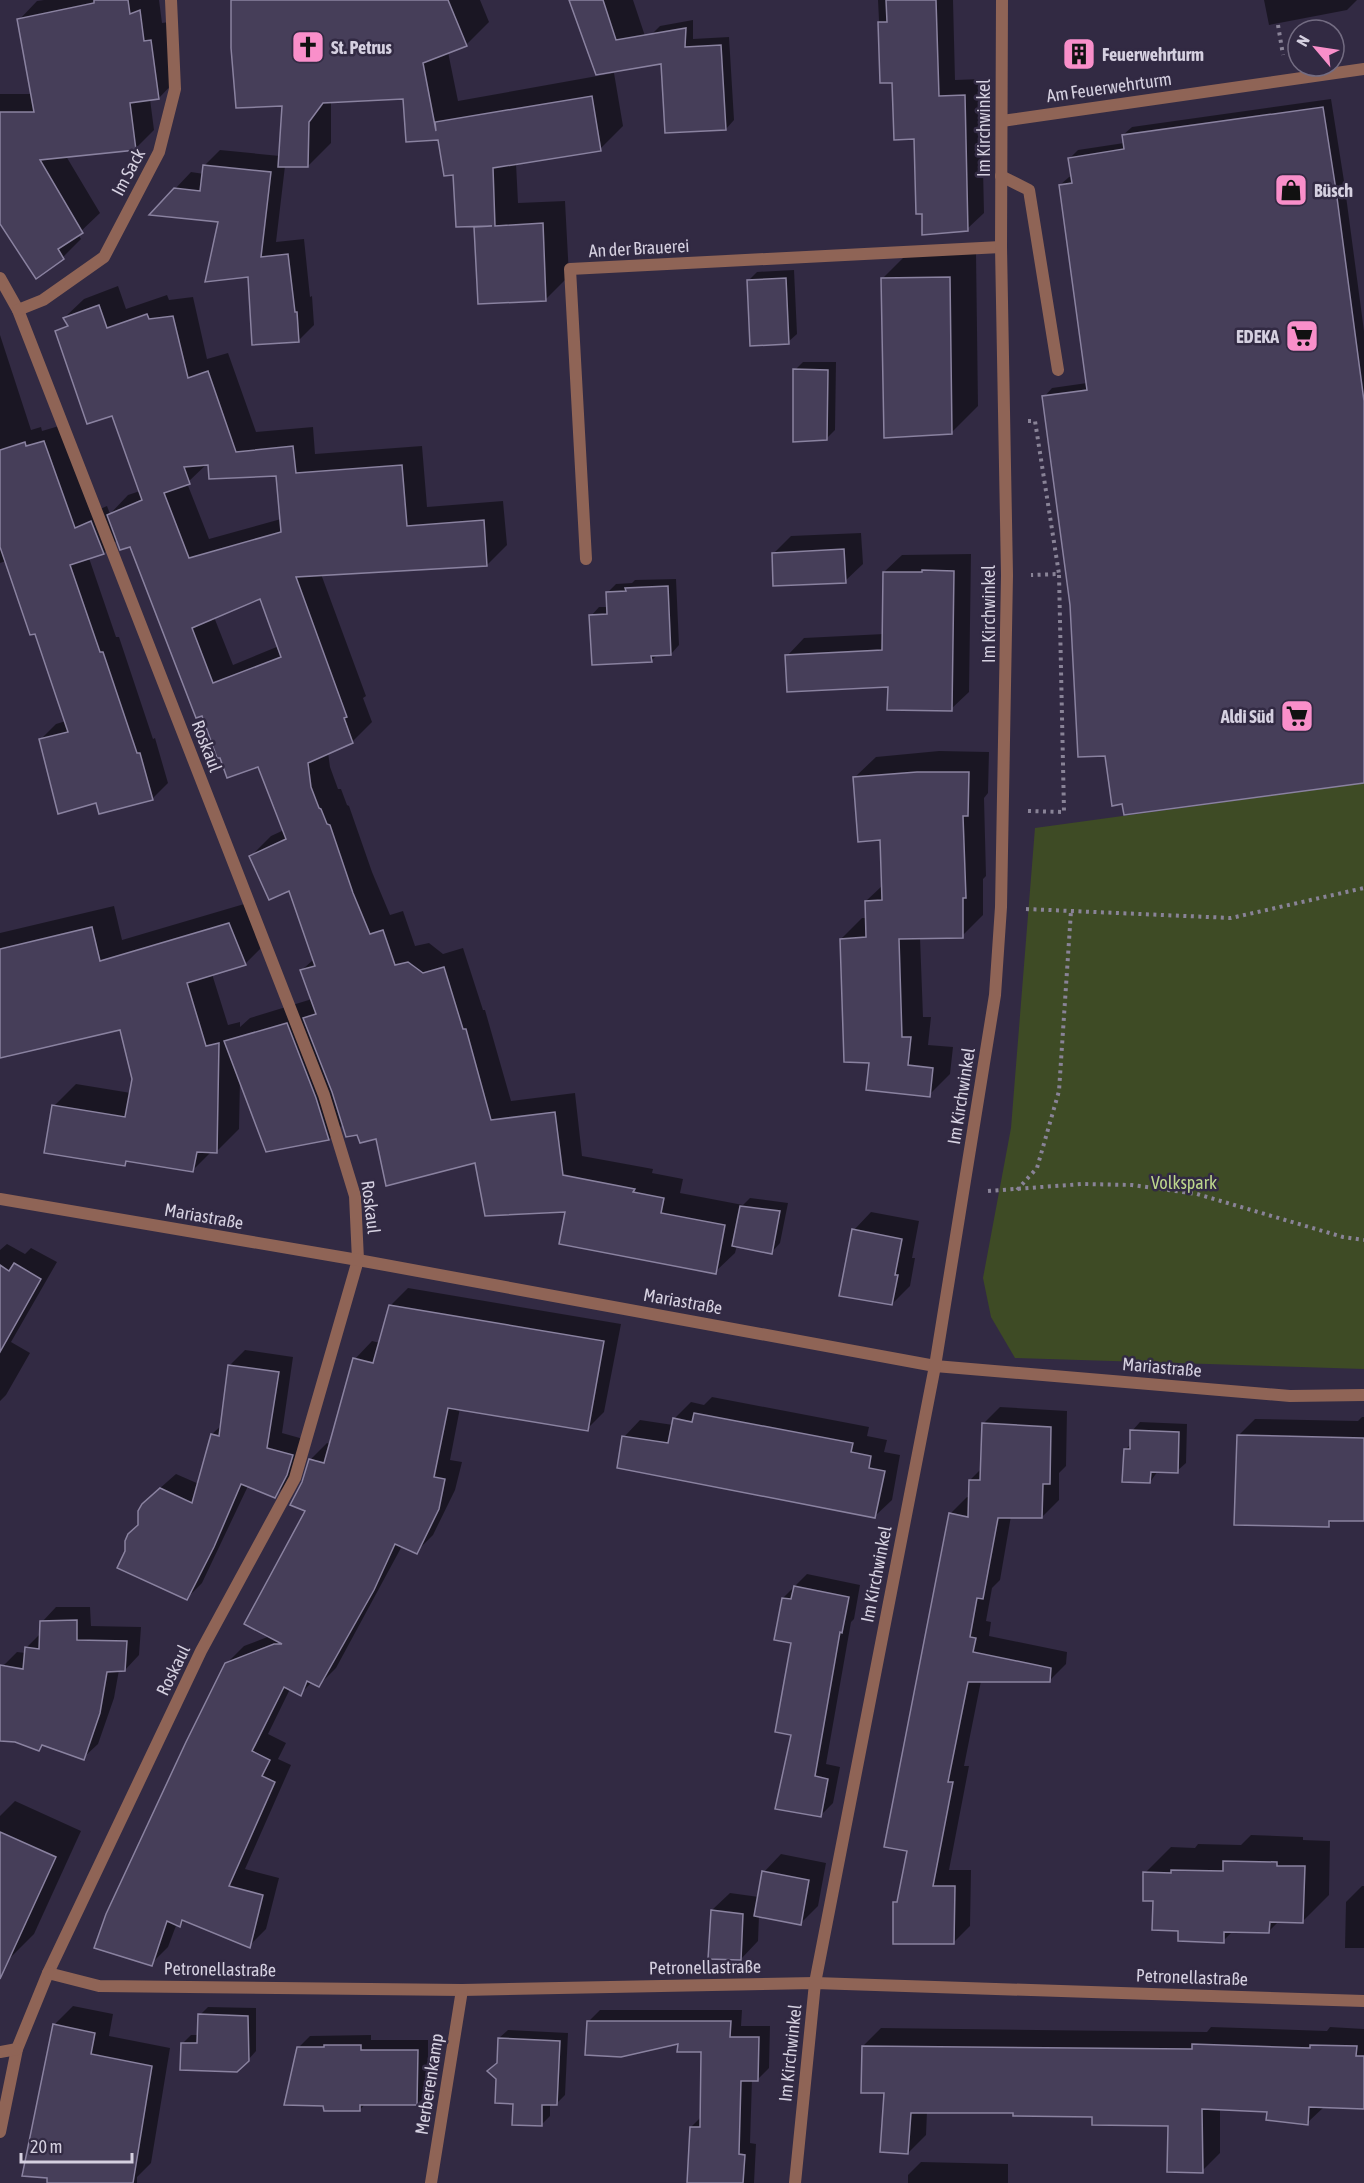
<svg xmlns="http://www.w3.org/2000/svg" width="1364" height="2183" viewBox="0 0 1364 2183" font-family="'Asap Condensed',sans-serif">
  <rect width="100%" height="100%" fill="#322a43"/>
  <!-- green -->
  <path fill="#3e4b25" d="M1364,783V1369L1015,1358L991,1317L983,1278L1011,1128L1035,828Z"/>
  <!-- shadow -->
  <g fill="#0007" fill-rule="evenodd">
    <path d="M44,0H159L162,23L169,22L177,79L159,98L150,99L154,130L135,149L66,156L100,213L78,234L81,239L63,257L0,221V94H32L19,20L37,1Z"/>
    <path d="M231,0H480L489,22L466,45L448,52L458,101L614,73L623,126L600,149L516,163L518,203L565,201L569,276L546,299L476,227L478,225L439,138L405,98L331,101V143L308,166H285L276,242L304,239L310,297L312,296L314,325L298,341L249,275L220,221L175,189L191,172L204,174V166L220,150L280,156L283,104Z"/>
    <path d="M570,0H633L648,45L626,68Z"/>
    <path d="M878,0H953L955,80L981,79L984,213L967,229L916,138L894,81L882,82Z"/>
    <path d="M1264,0H1357L1347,10L1269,25Z"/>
    <path d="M693,20V39L729,37L734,120L726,129L663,62L652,34L660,26Z"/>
    <path d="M1331,99L1344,181L1364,331V781L1106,754L1072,605L1044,397L1052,388L1087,383L1060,185L1069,177L1072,176L1070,158L1078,150L1124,143L1123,135L1132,127Z"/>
    <path d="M976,251L978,406L952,432L883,278L909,252Z"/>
    <path d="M794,270L797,334L788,342L748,281L757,272Z"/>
    <path d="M118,286L126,309L167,295L169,300L193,297L207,359L228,353L256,432L313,427L315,454L422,446L427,507L503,501L507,545L487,565L321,574L366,696L363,698L372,722L352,742L328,752L330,767L338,789H341L347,805L349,806L372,872L390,915L403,911L415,946L429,943L443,954L463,948L483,1010H485L511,1101L575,1093L582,1156L653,1169L652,1173L683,1179L680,1193L743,1205L750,1198L788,1203L780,1243L772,1252L737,1245L735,1253L715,1272L567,1210L476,1161L358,1133L343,1124L329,1139L240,1079L239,1129L217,1151H212L192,1171L129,1160L124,1165L54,1106L76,1084L131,1093L134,1079L121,1028L0,1049V933L114,906L122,940L251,902L267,942L245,964L212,974L228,1025L240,1022V1027L250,1018L312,999L302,970L314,959L289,889L251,856L271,836L284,830L258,765L203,714L131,545L118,539L104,553L89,558L116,637H119L153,739L155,738L168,783L152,799L97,802L40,740L56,724L66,721L36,632L6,561L0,563V335L31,430L41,427L42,431L59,426L91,513L107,506L110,514L128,495L140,491L113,414L74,333L64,318L84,299ZM209,462L277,474L281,519L209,539L187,483ZM261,597L279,646L233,665L214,617Z"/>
    <path d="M803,362H836L835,430L826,439L795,370Z"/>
    <path d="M861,533L863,564L845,581L773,554L791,536Z"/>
    <path d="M971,554L969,692L951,709L889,685L787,656L804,638L884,634V572L902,555Z"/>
    <path d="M676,579L679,645L671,654L657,655L651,661L591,616L599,607H608L607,593L616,584L632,583L635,580Z"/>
    <path d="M939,751L989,752L988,793L984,798L986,876L983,879V915L962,936L920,937L923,1017H931L928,1045L953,1047L950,1074L929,1095L871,1061L841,939L862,918H867L866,901L883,885L882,839L855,777L876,757Z"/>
    <path d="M871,1212L919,1221L912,1258H915L910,1286L892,1304L854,1230Z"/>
    <path d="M7,1244L25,1254L31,1248L57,1262L11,1342L30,1353L6,1395L0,1401V1250Z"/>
    <path d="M408,1288L621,1324L604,1412L587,1429L460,1408L450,1460L462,1462L455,1490L433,1535L416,1552L402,1546L336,1668L319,1685L312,1682L300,1694L290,1689L268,1734L286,1743L278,1759L291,1765L245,1869L279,1878L266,1929L249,1946L185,1920L180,1925L177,1923L168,1947L151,1964L226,1664L244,1646L270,1636L307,1510L304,1482L310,1460L327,1443L331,1444L355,1359L372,1341L380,1343L390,1306Z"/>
    <path d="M245,1350L293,1357L282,1433L307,1440L290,1481L274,1497L248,1486L202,1583L187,1598L140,1524L159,1489L176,1474L199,1484L212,1434L222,1425L230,1365Z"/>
    <path d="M712,1397L869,1427L867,1436L887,1440L884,1452L900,1455L892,1500L875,1516L624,1437L640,1420L673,1425L674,1419L691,1402L704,1405Z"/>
    <path d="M1000,1407L1067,1411L1066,1466L1059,1473V1500L1042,1517L1011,1516L1000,1580L992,1588L986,1621L991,1622L989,1636L1067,1652L1066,1664L1049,1681H981L964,1766H969L949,1870H971L970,1926L953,1943L895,1903L899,1898L908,1850L950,1514L967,1497L970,1498V1480L982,1468L983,1424Z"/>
    <path d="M1362,1417H1364V1519H1334L1328,1525L1238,1436L1255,1419L1358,1421Z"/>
    <path d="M1140,1422L1187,1424L1186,1463L1177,1471H1158L1150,1482L1126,1449L1131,1444L1132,1431Z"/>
    <path d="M807,1574L860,1585L854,1619L851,1622L826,1764L840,1767L833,1803L821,1815L793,1734V1642L783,1598Z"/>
    <path d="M56,1607H90L91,1626L141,1627L139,1655L125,1670H119L114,1698L98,1744L83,1758L44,1744L39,1749L15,1740H0L3,1666L17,1652L26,1653V1648L41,1633L42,1622Z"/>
    <path d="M15,1801L81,1831L34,1934L8,1960L0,1956V1816Z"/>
    <path d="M1251,1835L1303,1837V1840L1330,1841L1329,1895L1303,1921H1279L1269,1931L1234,1930L1223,1941L1179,1929L1154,1900L1145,1873L1171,1847L1195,1848L1198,1844L1241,1845Z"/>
    <path d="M781,1854L826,1863L818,1906L800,1924L759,1916L758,1941L741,1959L712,1910L730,1893L759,1897L764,1872Z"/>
    <path d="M1362,1886H1364V1948H1345L1346,1902Z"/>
    <path d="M73,2006L113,2014L109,2036L170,2048L151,2163L137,2177V2183H46L54,2025Z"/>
    <path d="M208,2007L256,2008V2051L248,2060L183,2043L191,2035H199L200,2015Z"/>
    <path d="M600,2010H742L741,2026H770L769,2068L758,2079H752L750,2143L756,2144L754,2183H695L691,2127L701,2117L702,2051L679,2042L588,2022Z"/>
    <path d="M1211,2027L1327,2031L1330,2027L1364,2029V2107L1325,2106L1307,2123L1268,2110L1220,2109V2153L1202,2171L1169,2124L1093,2115L927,2111L926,2135L908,2153L886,2091L863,2046L881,2028L1207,2032Z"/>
    <path d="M508,2030L568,2033L565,2095L556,2104H550V2116L541,2125L515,2102L498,2079L499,2038Z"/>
    <path d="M371,2035V2040H428V2093L417,2104L366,2103L360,2110L299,2047L310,2036Z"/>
    <path d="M921,2162L1008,2164V2183H908V2175Z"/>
  </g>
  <!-- building -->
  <g fill="#463e59" stroke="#8a82a0" stroke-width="1.5" fill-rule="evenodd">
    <path d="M94,0H128L130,14L140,10L144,41L151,40L159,99L130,103L136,150L40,160L83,233L58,249L64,259L36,279L0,224V112H34L17,19L94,3Z"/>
    <path d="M231,0H448L467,46L423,63L436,131L435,122L592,96L601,151L493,168L495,226L543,223L546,301L478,304L474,227L492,226L456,227L453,175L444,176L438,140L406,142L403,99L323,103L309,122L308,167H278L282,106L236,108L231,48Z"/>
    <path d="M569,0H603L616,40L686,28L685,47L721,45L726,130L665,133L661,64L596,75Z"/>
    <path d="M886,0H936L939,96L965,95L968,231L922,235V214H916L914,139L894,140L892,83H880L878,22H887Z"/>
    <path d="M1323,107L1336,190L1364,401V783L1124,815L1122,804L1112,806L1105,756L1078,757L1070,605L1042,396L1087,390L1059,185L1072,183L1068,158L1124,149L1122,135Z"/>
    <path d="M203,165L271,172L261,257L288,254L295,312H297L299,342L252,345L248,277L205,282L218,222L149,215L174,188L200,191Z"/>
    <path d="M950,277L952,434L884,438L881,278Z"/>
    <path d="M786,278L789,344L750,346L747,280Z"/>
    <path d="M99,305L107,328L147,314L149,319L173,316L188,378L208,371L236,452L293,446L296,473L402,465L407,526L484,520L487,566L296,577L347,717L344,718L353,743L308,763L311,787L319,808L321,809L327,824L330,825L353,893L370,934L383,930L395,965L408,962L423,973L444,967L463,1029H466L491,1120L555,1112L563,1175L635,1189L633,1192L664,1198L661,1213L725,1225L716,1274L559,1244L565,1212L485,1216L475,1163L386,1186L376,1139L360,1143L357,1135L346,1137L332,1092L303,1018L316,1014L300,970L315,966L289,891L269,900L249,856L286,839L258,767L227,778L220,758H217L202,716L196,718L130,547L120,550L107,515L142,500L112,416L87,424L55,331L68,326L63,318ZM208,465L209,479L276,476L281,532L189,558L164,493L190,484L184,467ZM260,599L281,657L213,683L192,628Z"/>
    <path d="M793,369L828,370L827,440L793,442Z"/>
    <path d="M44,441L75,528L91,521L104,554L70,565L100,652H103L137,753H140L153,800L99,814L96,803L58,814L39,739L68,732L35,634L30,635L0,547V450L25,442L26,446Z"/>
    <path d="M844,549L846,583L773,586L772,553Z"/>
    <path d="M922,570L954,571L952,711L887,710L888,687L787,692L785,655L882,650L883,572H922Z"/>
    <path d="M668,586L671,655L651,656L652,662L592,665L589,615L607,614L606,592L626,591L625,588Z"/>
    <path d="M917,772H969L968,816H963L966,898H963V938L899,939L902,1037H911L908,1065L933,1068L930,1097L866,1090L869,1063L844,1062L840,939L866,937L865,901L882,900L880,840L858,842L853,777Z"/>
    <path d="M229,923L246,965L187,983L206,1046L219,1043L217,1153L197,1152L193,1172L126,1161L125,1166L44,1153L52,1105L125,1117L132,1079L120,1030L0,1058V949L92,927L100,961Z"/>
    <path d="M287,1023L316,1098L329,1140L266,1152L224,1041Z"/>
    <path d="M740,1206L780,1211L772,1254L732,1246Z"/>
    <path d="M852,1229L902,1239L895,1275H898L892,1305L839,1296Z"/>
    <path d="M14,1263L41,1279L0,1352V1265L9,1271Z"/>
    <path d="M389,1305L604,1341L588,1431L448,1408L434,1477L445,1479L439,1509L417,1554L395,1544L374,1590L319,1687L307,1681L301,1696L284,1687L252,1751L270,1760L262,1776L275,1782L229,1886L263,1895L250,1948L182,1920L180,1927L167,1921L152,1966L94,1948L106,1914L186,1742L225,1663L274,1644H282L244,1624L305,1511L290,1505L302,1482L309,1459L324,1463L353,1358L373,1363Z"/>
    <path d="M228,1365L279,1372L267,1448L293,1455L287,1475L275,1498L241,1484L214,1547L187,1600L117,1568L125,1551V1541L128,1534L138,1525V1511L142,1504L160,1488L192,1503L211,1434L219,1436Z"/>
    <path d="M694,1413L853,1443L851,1452L871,1456L869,1468L885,1471L875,1518L617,1468L622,1436L668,1443L673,1418L692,1422Z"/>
    <path d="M982,1423L1051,1427L1050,1484H1043L1042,1518H998L983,1599L977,1598L970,1637L976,1638L973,1652L1051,1668L1050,1682H968L948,1782H953L933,1886H955L954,1944H893V1902H897L907,1851L884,1847L949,1513L968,1517L969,1480H980Z"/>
    <path d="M1130,1430L1179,1432L1178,1473L1151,1472L1150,1483L1122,1482L1124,1449H1130Z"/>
    <path d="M1237,1435L1364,1438V1521H1329V1527L1234,1525Z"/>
    <path d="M794,1586L849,1597L842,1633L840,1632L815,1776L828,1779L821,1817L775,1809L791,1735L775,1732L791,1643L774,1640L782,1598L791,1599Z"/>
    <path d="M77,1620V1640L127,1641L125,1671L107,1672L100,1713L84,1760L42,1745L39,1751L15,1742L0,1741V1665L23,1669L25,1647L39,1649L40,1621Z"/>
    <path d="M0,1832L56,1857L0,1979Z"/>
    <path d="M1223,1861L1277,1862V1866H1305L1303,1923L1270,1922L1269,1933L1224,1932V1943L1178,1941V1931L1152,1930L1153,1901H1143V1872L1171,1873V1870L1223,1871Z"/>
    <path d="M762,1871L809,1880L801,1925L754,1916Z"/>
    <path d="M711,1910L743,1914L741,1960L708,1959Z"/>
    <path d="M198,2014L248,2016L249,2061L237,2072L180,2070L181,2043H197Z"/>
    <path d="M587,2021H731L730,2037H759L758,2081H741L739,2154L745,2155L743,2183H687L690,2127H700L701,2052H677L678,2044L621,2057L585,2055Z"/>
    <path d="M53,2024L95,2033L91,2054L152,2066L133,2183H47V2178L22,2176Z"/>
    <path d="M498,2038L560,2041L557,2105H542V2126L512,2125L513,2104L495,2103L496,2079L487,2071L497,2063Z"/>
    <path d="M1192,2044L1310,2048V2045L1357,2046L1356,2056H1364V2109L1309,2107L1308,2125L1266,2120L1267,2112L1202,2109L1203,2173L1167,2172L1168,2126L1092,2125V2117L1013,2116V2113H911L908,2154L880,2152L884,2093H861L862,2046L1192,2049Z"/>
    <path d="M324,2045H361V2050H418L417,2105H360V2111H324L323,2106L284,2105L297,2047H324Z"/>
  </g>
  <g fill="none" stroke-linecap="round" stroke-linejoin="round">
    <!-- path -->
    <g stroke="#898397" stroke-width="4" stroke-dasharray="3 4.5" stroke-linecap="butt">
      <path d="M1278,25L1283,55"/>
      <path d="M1028,421H1035L1059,574"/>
      <path d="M1028,811L1064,812L1059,574L1031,575"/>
      <path d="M1026,909L1231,918L1364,888"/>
      <path d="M1017,1190L1037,1168L1059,1091L1071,911"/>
      <path d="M988,1191L1082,1184L1132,1185L1197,1194L1343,1237L1364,1240"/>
    </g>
    <!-- service -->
    <path stroke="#8f6456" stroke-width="12" d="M1001,176L1029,190L1058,370"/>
    <!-- minor -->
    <g stroke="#8f6456" stroke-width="12">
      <path d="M1002,121L1364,69"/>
      <path d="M0,278L18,310L324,1095L355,1196L358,1260L295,1478L201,1651L48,1973L17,2049L0,2132"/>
      <path d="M18,310L43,300L104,257L159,152L175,89L171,0"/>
      <path d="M586,559L570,269L1001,247"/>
      <path d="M0,1199L358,1260L935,1366L1290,1396L1364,1395"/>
      <path d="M48,1973L99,1986L462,1990L815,1983L1364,2001"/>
      <path d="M0,2052L17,2049"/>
      <path d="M431,2183L462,1990"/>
      <path d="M795,2183L815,1983L935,1366L995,995L1001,907L1007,575L1001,247L1002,0"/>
    </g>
  </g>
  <!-- icons -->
  <defs>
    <g id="church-square" transform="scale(1.725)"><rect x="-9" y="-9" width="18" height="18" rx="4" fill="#f98fca" stroke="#322a43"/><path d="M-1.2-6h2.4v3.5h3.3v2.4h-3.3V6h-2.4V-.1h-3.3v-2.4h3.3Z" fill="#111"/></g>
    <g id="building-square" transform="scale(1.725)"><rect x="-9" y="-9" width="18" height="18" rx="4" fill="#f98fca" stroke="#322a43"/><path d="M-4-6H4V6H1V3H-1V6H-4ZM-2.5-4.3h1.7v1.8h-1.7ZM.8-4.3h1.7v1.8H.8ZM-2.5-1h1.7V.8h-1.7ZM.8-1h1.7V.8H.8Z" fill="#111"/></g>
    <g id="shop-square" transform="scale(1.725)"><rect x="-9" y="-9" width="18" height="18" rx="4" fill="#f98fca" stroke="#322a43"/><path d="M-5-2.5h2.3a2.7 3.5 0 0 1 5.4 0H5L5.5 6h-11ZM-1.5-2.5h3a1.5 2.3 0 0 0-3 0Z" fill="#111"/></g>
    <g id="supermarket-square" transform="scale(1.725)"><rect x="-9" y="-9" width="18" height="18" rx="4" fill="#f98fca" stroke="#322a43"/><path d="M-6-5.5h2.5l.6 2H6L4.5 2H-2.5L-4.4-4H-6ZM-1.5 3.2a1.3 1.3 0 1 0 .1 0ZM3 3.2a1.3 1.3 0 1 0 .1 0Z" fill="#111"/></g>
  </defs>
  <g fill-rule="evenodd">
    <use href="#church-square" x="308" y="47"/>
    <use href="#building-square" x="1079" y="54"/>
    <use href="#shop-square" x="1291" y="190"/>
    <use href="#supermarket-square" x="1302" y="336"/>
    <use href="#supermarket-square" x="1297" y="716"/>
  </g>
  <g text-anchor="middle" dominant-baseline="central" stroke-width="5" stroke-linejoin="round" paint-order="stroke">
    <!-- poi labels -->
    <g font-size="18" font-weight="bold" fill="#d5d0e0" stroke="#322a43" text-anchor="start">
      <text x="331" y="47">St. Petrus</text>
      <text x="1102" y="54">Feuerwehrturm</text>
      <text x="1314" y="190">Büsch</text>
      <text x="1279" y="336" text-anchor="end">EDEKA</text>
      <text x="1274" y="716" text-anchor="end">Aldi Süd</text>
    </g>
    <!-- street labels -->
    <g font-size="18" fill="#d5d0e0" stroke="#322a43">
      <text transform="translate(1109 87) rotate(-8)">Am Feuerwehrturm</text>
      <text transform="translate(983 128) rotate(-90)">Im Kirchwinkel</text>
      <text transform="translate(128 172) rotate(-62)">Im Sack</text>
      <text transform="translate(639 248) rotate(-3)">An der Brauerei</text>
      <text transform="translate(988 614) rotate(-90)">Im Kirchwinkel</text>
      <text transform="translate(207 746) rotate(69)">Roskaul</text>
      <text transform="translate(961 1096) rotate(-81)">Im Kirchwinkel</text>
      <text transform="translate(371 1207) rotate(83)">Roskaul</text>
      <text transform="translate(204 1216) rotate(10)">Mariastraße</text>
      <text transform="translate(683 1301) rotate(10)">Mariastraße</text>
      <text transform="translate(1162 1367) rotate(5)">Mariastraße</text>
      <text transform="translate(876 1574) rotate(-79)">Im Kirchwinkel</text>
      <text transform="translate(173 1670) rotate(-64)">Roskaul</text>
      <text transform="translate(705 1967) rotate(-1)">Petronellastraße</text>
      <text transform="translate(220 1969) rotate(1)">Petronellastraße</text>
      <text transform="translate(1192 1977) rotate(2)">Petronellastraße</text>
      <text transform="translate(790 2053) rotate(-84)">Im Kirchwinkel</text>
      <text transform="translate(429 2084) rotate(-81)">Merberenkamp</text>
    </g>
    <!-- park labels -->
    <g font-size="18" fill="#bdd78c" stroke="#322a43">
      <text x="1184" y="1182">Volkspark</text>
    </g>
  </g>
  <!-- north arrow -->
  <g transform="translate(1316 48) rotate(299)"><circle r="28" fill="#322a43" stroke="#736c82" stroke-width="1.5"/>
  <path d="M0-4.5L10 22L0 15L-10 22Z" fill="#f98fca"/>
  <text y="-9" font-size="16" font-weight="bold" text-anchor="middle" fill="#d5d0e0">N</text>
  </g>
  <!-- scale -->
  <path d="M21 2153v9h111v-9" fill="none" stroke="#d5d0e0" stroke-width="3"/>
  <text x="30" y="2153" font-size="18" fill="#d5d0e0" stroke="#322a43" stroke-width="4.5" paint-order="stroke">20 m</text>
</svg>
